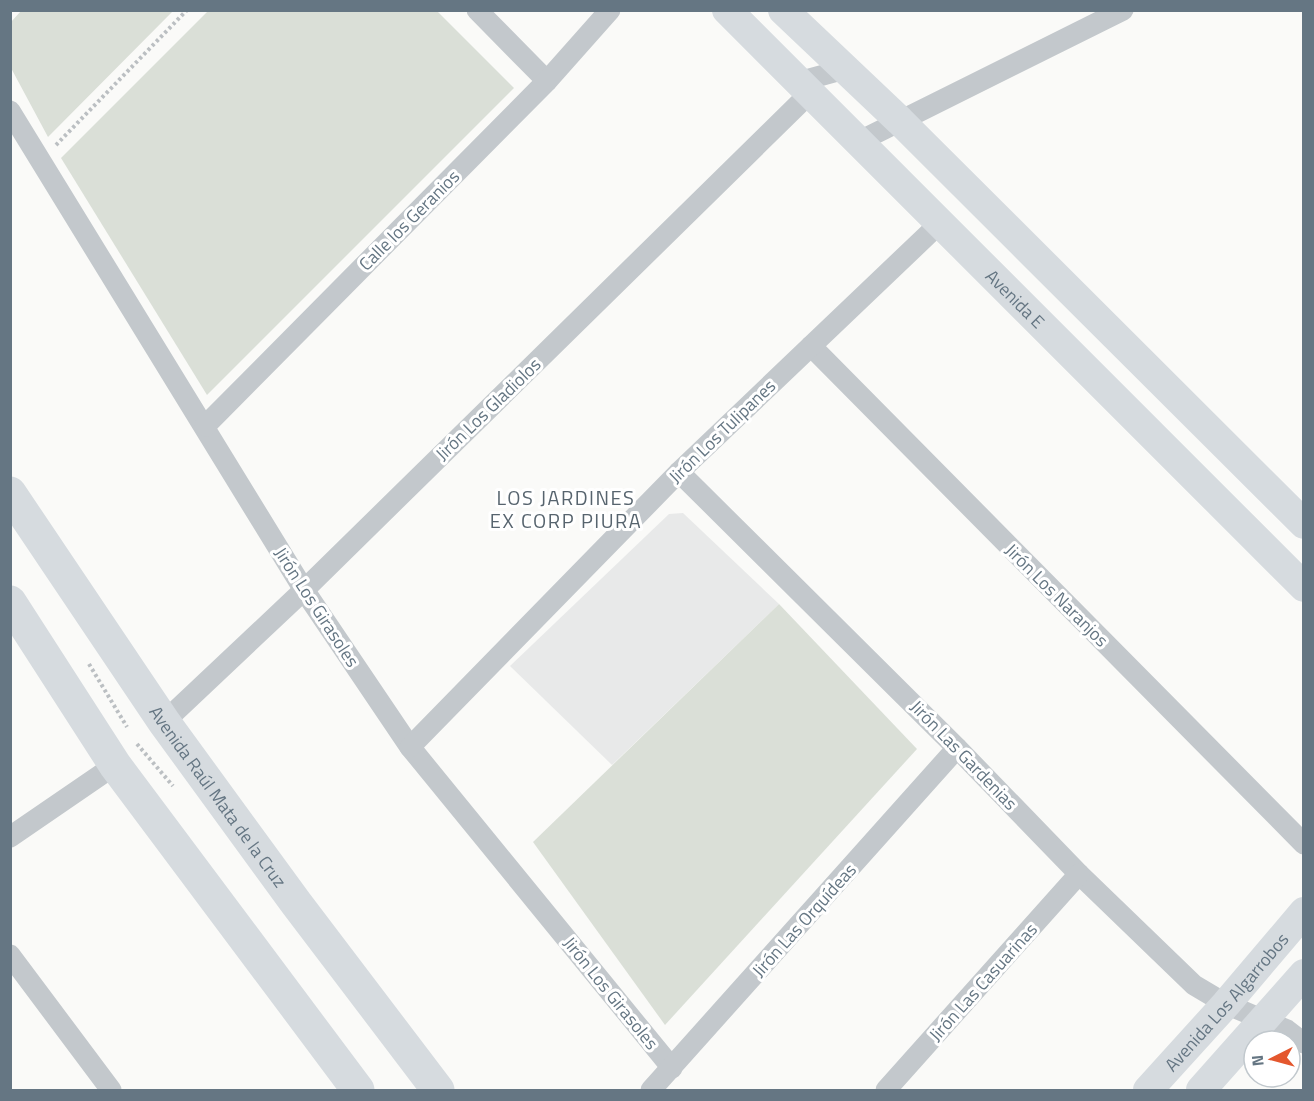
<svg xmlns="http://www.w3.org/2000/svg" width="1314" height="1101" viewBox="0 0 1314 1101" font-family="'Titillium Web',sans-serif">
  <rect width="100%" height="100%" fill="#fafaf8"/>
  <!-- built -->
  <path fill="#e8e9e9" d="M683,513L779,604L612,765L510,666L669,514Z"/>
  <!-- green -->
  <g fill="#dadfd7">
    <path d="M21,11V10L173,11L48,137L11,68V22Z"/>
    <path d="M208,11H437L514,88L207,395L61,158Z"/>
    <path d="M779,604L917,749L665,1025L533,842Z"/>
  </g>
  <g fill="none" stroke-linecap="round" stroke-linejoin="round">
    <!-- path -->
    <g stroke="#bbbfc2" stroke-width="4" stroke-dasharray="3 3" stroke-linecap="butt">
      <path d="M56,145L187,10"/>
      <path d="M89,664L127,727"/>
      <path d="M137,744L173,786"/>
    </g>
    <!-- street -->
    <g stroke="#c3c8cc" stroke-width="21">
      <path d="M477,10L547,81"/>
      <path d="M798,82L838,71V62"/>
      <path d="M10,111L304,590L410,747L672,1068"/>
      <path d="M858,142L1123,10"/>
      <path d="M811,346L1304,844"/>
      <path d="M205,426L547,81L610,10"/>
      <path d="M679,472L957,748L1079,874L1194,985L1226,1004L1287,1030L1304,1043"/>
      <path d="M164,722L304,590L810,93"/>
      <path d="M410,747L679,472L940,223"/>
      <path d="M10,837L115,765"/>
      <path d="M10,955L111,1090"/>
      <path d="M651,1090L957,748"/>
      <path d="M886,1090L1079,874"/>
    </g>
    <!-- secondary -->
    <g stroke="#d6dbdf" stroke-width="30">
      <path id="s1" d="M727,10L1304,587"/>
      <path d="M783,10L900,121L1304,524"/>
      <path id="s2" d="M1148,1090L1226,1004L1304,912"/>
      <path d="M1201,1090L1304,974"/>
    </g>
    <!-- primary -->
    <g stroke="#d6dbdf" stroke-width="33">
      <path id="s3" d="M10,493L164,722L296,903L438,1090"/>
      <path d="M10,602L115,765L358,1090"/>
    </g>
  </g>
  <g text-anchor="middle" dominant-baseline="central" stroke-width="6" stroke-linejoin="round" paint-order="stroke">
    <!-- street labels -->
    <g font-size="18" fill="#657683" stroke="#fff">
      <text transform="translate(409 220) rotate(-45)">Calle los Geranios</text>
      <text stroke="none"><textPath href="#s1" startOffset="408">Avenida E</textPath></text>
      <text transform="translate(488 409) rotate(-44)">Jirón Los Gladiolos</text>
      <text transform="translate(722 431) rotate(-44)">Jirón Los Tulipanes</text>
      <text transform="translate(1057 595) rotate(45)">Jirón Los Naranjos</text>
      <text transform="translate(317 607) rotate(57)">Jirón Los Girasoles</text>
      <text transform="translate(964 755) rotate(46)">Jirón Las Gardenias</text>
      <text stroke="none"><textPath href="#s3" startOffset="368">Avenida Raúl Mata de la Cruz</textPath></text>
      <text transform="translate(804 920) rotate(-48)">Jirón Las Orquídeas</text>
      <text transform="translate(983 982) rotate(-48)">Jirón Las Casuarinas</text>
      <text transform="translate(611 993) rotate(51)">Jirón Los Girasoles</text>
      <text stroke="none"><textPath href="#s2" startOffset="118">Avenida Los Algarrobos</textPath></text>
    </g>
    <!-- neighbourhood labels -->
    <g font-size="20" letter-spacing="1.5" fill="#57646e" stroke="#fff">
      <text x="566" y="497">LOS JARDINES<tspan x="566" dy="23">EX CORP PIURA</tspan></text>
    </g>
  </g>
  <!-- border -->
  <rect width="1314" height="1101" fill="none" stroke="#657683" stroke-width="24"/>
  <!-- north arrow -->
  <g transform="translate(1272 1059) rotate(264)"><circle r="28" fill="#ffffff" stroke="#c1c8cd" stroke-width="1.5"/>
  <path d="M0-4.5L10 22L0 15L-10 22Z" fill="#e4572e"/>
  <text y="-9" font-size="16" font-weight="bold" text-anchor="middle" fill="#657683">N</text>
  </g>
</svg>
